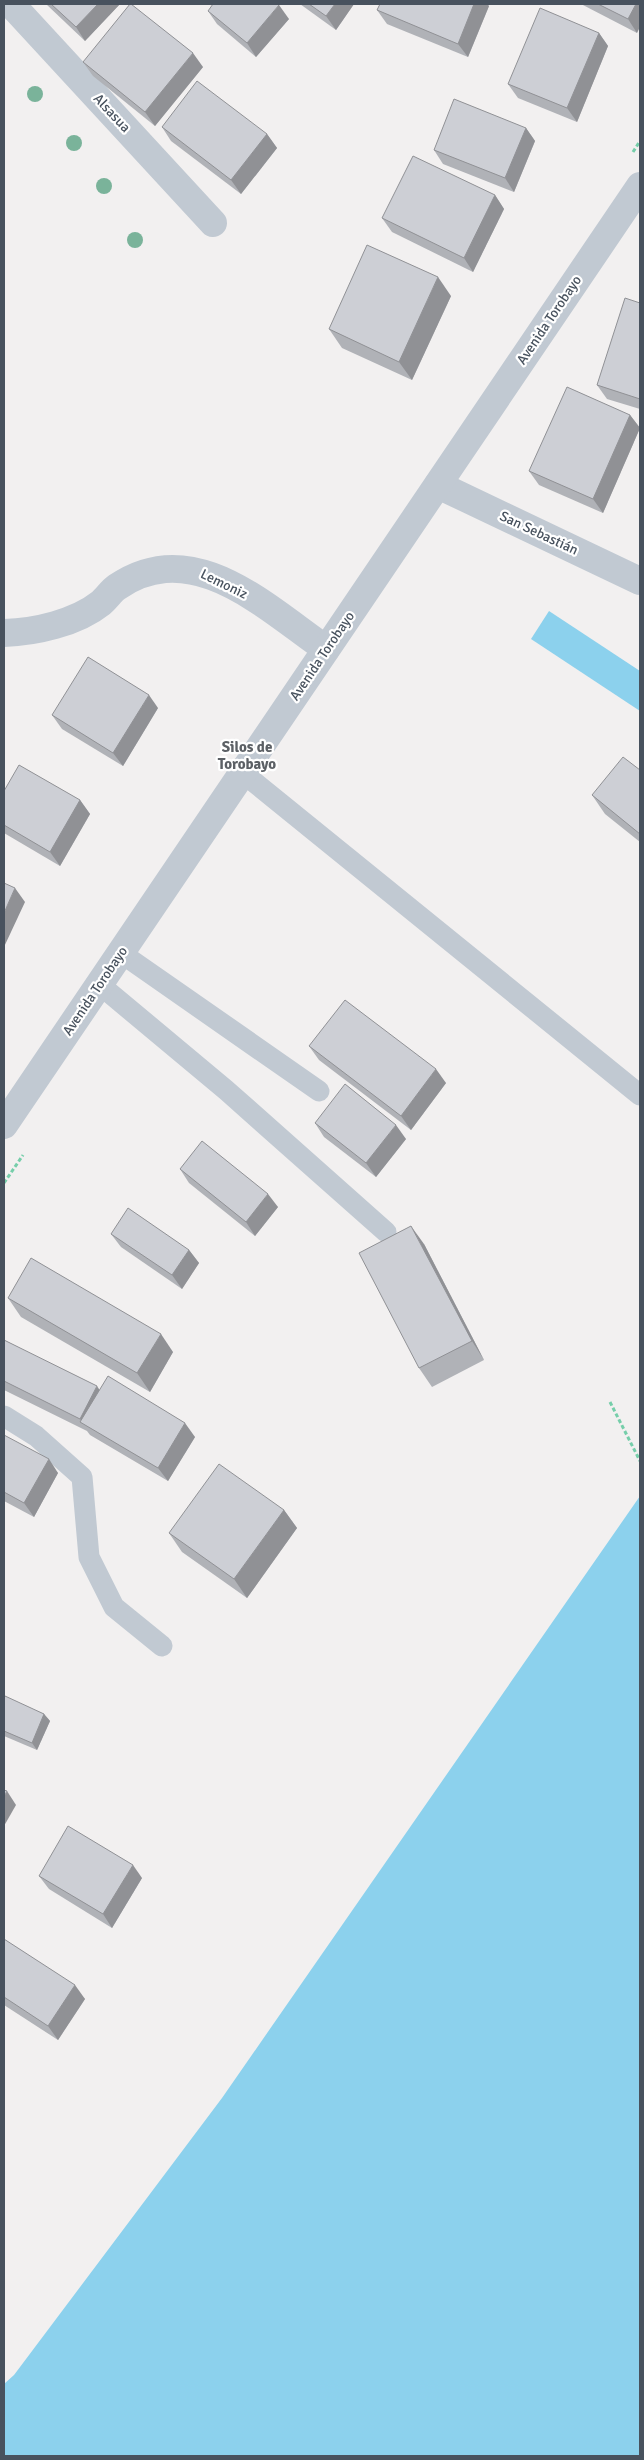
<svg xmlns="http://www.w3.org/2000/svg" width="644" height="2460" viewBox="0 0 644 2460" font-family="Signika,sans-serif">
  <rect width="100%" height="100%" fill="#f2f0f0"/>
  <!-- water -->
  <g fill="#8cd1ed">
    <path d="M549,611L640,671V711L531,639Z"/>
    <path d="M640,1496V2456H4V2384L14,2375L222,2098Z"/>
  </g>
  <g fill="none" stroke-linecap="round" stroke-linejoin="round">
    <!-- path -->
    <g stroke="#76ceaa" stroke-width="3" stroke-dasharray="4 2.5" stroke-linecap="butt">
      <path d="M633,152L640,141"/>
      <path d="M4,1183L23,1155"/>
      <path d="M610,1402L640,1461"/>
    </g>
    <!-- lane -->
    <g stroke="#c1c9d2" stroke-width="21">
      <path d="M243,773L640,1095"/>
      <path d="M121,953L319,1091"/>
      <path d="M99,984L226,1090L386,1232"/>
      <path d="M4,1416L36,1436L82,1477L89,1557L114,1607L162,1646"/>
    </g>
    <!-- street -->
    <g stroke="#c1c9d2" stroke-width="28">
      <path d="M11,4L213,223"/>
      <path d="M438,485L640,581"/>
      <path d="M4,633C35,632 76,623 101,603C107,598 111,591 117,587C193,535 265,607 326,649"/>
      <path d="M4,1125L640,186"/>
    </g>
  </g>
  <!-- trees -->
  <g fill="#7ab39a">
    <circle cx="35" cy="94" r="8"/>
    <circle cx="74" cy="143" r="8"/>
    <circle cx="104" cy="186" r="8"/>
    <circle cx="135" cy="240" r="8"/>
  </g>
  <!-- wall -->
  <g fill="#b0b2b7">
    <path d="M46,4H120L85,41Z"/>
    <path d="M300,4H354L336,30Z"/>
    <path d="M380,4H487L489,6L468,57L387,24L377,10Z"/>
    <path d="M581,4H640L637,33Z"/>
    <path d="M208,11L289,19L256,57L217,24Z"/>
    <path d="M599,33L608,46L577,122L518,98L508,84Z"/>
    <path d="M83,62L203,67L155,126L93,76Z"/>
    <path d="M162,127L267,134L277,148L241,194L171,141Z"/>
    <path d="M526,128L535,141L514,192L443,164L434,150Z"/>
    <path d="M495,195L504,209L473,272L392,232L382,218Z"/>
    <path d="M451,296L412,380L342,348L329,329Z"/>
    <path d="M640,303V409L607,399L597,385Z"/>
    <path d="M630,415L640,428L603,513L539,485L529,471Z"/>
    <path d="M158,708L123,766L62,729L52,715Z"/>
    <path d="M640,770V842L605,814L592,795Z"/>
    <path d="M4,791L80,800L90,814L60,866L4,833Z"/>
    <path d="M309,1046L446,1083L411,1130L319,1060Z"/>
    <path d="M315,1123L406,1139L376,1177L324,1137Z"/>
    <path d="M180,1169L278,1207L255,1236L189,1183Z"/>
    <path d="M111,1234L189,1250L199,1263L182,1289L121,1247Z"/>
    <path d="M424,1244L484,1360L432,1387L419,1368Z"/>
    <path d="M8,1298L173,1352L150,1392L21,1317Z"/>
    <path d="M4,1340L99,1390L195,1437L168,1481L90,1435L87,1431L4,1390Z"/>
    <path d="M4,1435L58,1473L34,1517L4,1501Z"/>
    <path d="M284,1510L297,1528L247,1598L182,1552L169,1533Z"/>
    <path d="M4,1698L44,1714L50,1721L37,1750L4,1736Z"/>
    <path d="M39,1876L142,1878L112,1928L49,1889Z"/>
    <path d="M4,1939L85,1999L58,2040L4,2005Z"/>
  </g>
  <!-- shaded-wall -->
  <g fill="#909195">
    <path d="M98,4H120L85,41L76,27Z"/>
    <path d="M335,4H354L336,30L326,16Z"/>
    <path d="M474,4H487L489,6L468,57L458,44Z"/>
    <path d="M636,4H640V27L637,33L628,19Z"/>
    <path d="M279,5L289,19L256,57L247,43Z"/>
    <path d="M599,33L608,46L577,122L567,108Z"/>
    <path d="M193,53L203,67L155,126L145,112Z"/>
    <path d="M526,128L535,141L514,192L505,178Z"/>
    <path d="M267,134L277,148L241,194L231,180Z"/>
    <path d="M495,195L504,209L473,272L464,258Z"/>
    <path d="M438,277L451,296L412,380L399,362Z"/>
    <path d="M630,415L640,428L603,513L593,499Z"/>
    <path d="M149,695L158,708L123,766L113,753Z"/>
    <path d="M80,800L90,814L60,866L50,852Z"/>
    <path d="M15,888L25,902L4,947V913Z"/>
    <path d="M436,1069L446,1083L411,1130L401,1116Z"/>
    <path d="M396,1125L406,1139L376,1177L366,1163Z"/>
    <path d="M268,1194L278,1207L255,1236L246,1222Z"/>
    <path d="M411,1226L424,1244L484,1360L472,1341Z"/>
    <path d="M189,1250L199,1263L182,1289L172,1275Z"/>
    <path d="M161,1334L173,1352L150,1392L137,1373Z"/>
    <path d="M97,1386L106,1400L84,1424L80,1419Z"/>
    <path d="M185,1423L195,1437L168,1481L158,1468Z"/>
    <path d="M49,1459L58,1473L34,1517L24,1503Z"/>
    <path d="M284,1510L297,1528L247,1598L234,1579Z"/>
    <path d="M44,1714L50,1721L37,1750L32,1743Z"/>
    <path d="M7,1791L16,1805L4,1826V1797Z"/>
    <path d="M133,1865L142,1878L112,1928L103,1914Z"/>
    <path d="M75,1985L85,1999L58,2040L48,2026Z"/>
  </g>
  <!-- building -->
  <g fill="#cdcfd5" stroke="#909195">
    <path d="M51,4H98L76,27Z"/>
    <path d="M130,4H131L193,53L145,112L83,62Z"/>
    <path d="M213,4H277L279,5L247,43L208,11Z"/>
    <path d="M309,4H335L326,16Z"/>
    <path d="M380,4H474L458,44L377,10Z"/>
    <path d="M598,4H636L628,19Z"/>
    <path d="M540,8L599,33L567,108L508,84Z"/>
    <path d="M197,81L267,134L231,180L162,127Z"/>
    <path d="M454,99L526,128L505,178L434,150Z"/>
    <path d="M413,156L495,195L464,258L382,218Z"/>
    <path d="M367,245L438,277L399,362L329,329Z"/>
    <path d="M625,298L640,303V399L597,385Z"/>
    <path d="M567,387L630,415L593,499L529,471Z"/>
    <path d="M88,657L149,695L113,753L52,715Z"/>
    <path d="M623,757L640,770V834L592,795Z"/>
    <path d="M19,765L80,800L50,852L4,825V791Z"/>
    <path d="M4,883L15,888L4,913Z"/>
    <path d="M345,1000L436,1069L401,1116L309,1046Z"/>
    <path d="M345,1084L396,1125L366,1163L315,1123Z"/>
    <path d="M202,1141L268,1194L246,1222L180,1169Z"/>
    <path d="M128,1208L189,1250L172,1275L111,1234Z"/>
    <path d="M411,1226L472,1341L419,1368L359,1253Z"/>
    <path d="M31,1258L161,1334L137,1373L8,1298Z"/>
    <path d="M4,1340L97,1386L80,1419L4,1381Z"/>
    <path d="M108,1376L185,1423L158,1468L80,1422Z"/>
    <path d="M4,1435L49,1459L24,1503L4,1492Z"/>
    <path d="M219,1464L284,1510L234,1579L169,1533Z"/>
    <path d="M5,1696L44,1714L32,1743L4,1731V1698Z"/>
    <path d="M4,1790L7,1791L4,1797Z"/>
    <path d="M68,1826L133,1865L103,1914L39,1876Z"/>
    <path d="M4,1939L75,1985L48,2026L4,1997Z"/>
  </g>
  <g text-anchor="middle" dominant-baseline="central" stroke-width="4.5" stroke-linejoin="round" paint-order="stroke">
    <!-- street labels -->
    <g font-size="14" fill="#48525e" stroke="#fff">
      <text transform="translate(112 113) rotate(47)">Alsasua</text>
      <text transform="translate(549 320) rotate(-56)">Avenida Torobayo</text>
      <text transform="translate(539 533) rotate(25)">San Sebastián</text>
      <text transform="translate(224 584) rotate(26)">Lemoniz</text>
      <text transform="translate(322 656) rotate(-56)">Avenida Torobayo</text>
      <text transform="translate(95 991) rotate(-56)">Avenida Torobayo</text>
    </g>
    <!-- neighbourhood labels -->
    <g font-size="15" font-weight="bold" fill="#5c6065" stroke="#fff">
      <text x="247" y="747">Silos de<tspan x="247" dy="17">Torobayo</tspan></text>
    </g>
  </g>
  <!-- border -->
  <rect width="644" height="2460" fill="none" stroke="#48525e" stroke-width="10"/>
</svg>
